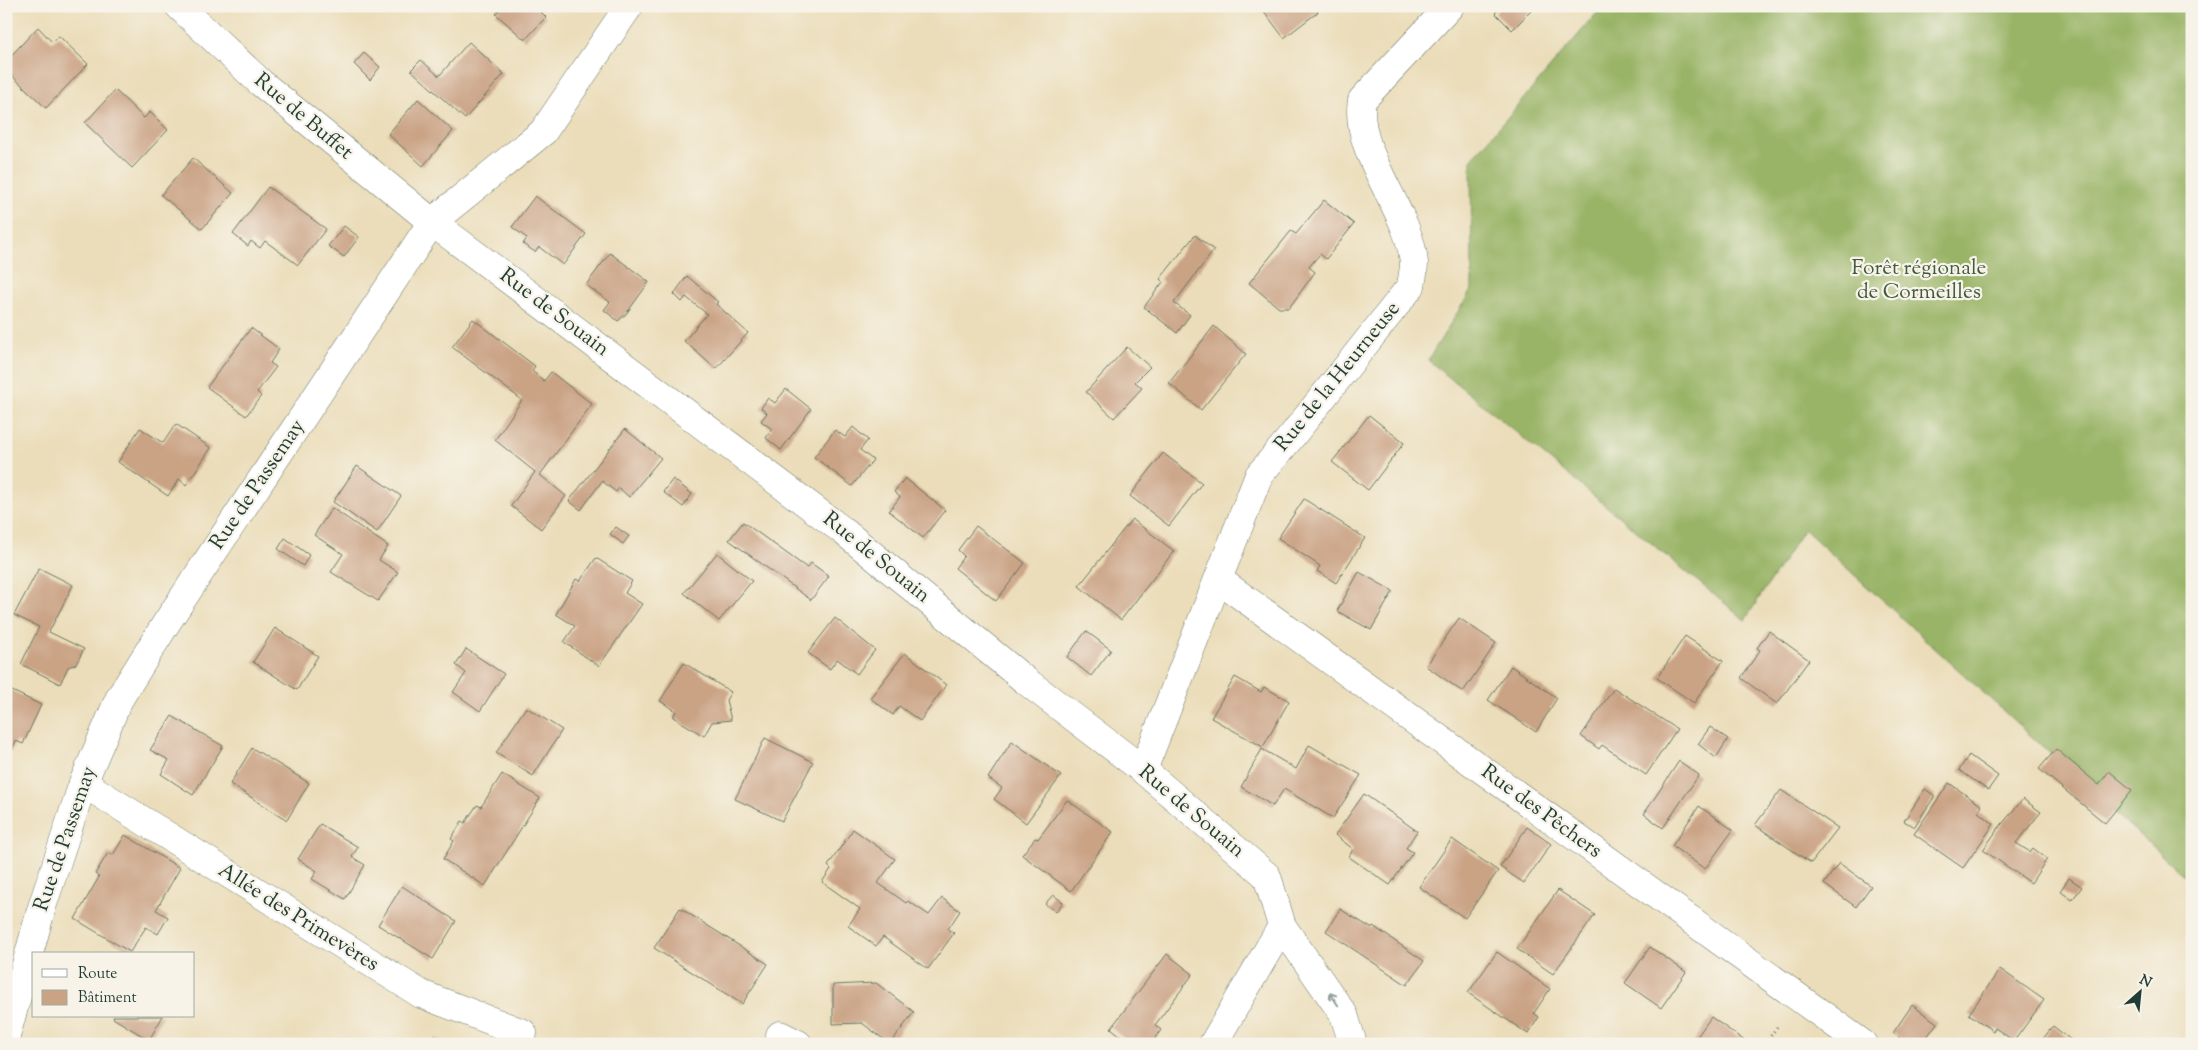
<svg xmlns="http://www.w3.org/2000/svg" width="2198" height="1050" viewBox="0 0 2198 1050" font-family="'Sorts Mill Goudy',serif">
  <rect width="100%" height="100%" fill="#f7f3e8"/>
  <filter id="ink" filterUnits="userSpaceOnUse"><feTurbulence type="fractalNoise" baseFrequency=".02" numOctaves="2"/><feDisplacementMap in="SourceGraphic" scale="10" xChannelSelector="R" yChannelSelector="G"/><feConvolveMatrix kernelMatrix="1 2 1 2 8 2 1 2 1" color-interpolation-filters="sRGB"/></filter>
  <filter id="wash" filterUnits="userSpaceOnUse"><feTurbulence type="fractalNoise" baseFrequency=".0096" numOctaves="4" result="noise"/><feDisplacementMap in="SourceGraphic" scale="20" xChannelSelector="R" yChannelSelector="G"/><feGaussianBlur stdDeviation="1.12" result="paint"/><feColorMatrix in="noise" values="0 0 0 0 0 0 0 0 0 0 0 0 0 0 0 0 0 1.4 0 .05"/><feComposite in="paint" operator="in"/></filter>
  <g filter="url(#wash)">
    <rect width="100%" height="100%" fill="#ebddb9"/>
    <!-- forest -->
    <path fill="#99b466" stroke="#5c784d" d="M1603,6H2192V883L1804,529L1745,620L1428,360L1472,289L1471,160Z"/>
    <g id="blocks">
      <!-- building -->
      <g fill="#caa385">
        <path d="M502,6H535L546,17L525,40L496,14Z"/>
        <path d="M1260,6H1314L1318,12L1284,38Z"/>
        <path d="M1502,6H1536L1512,30L1495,13Z"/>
        <path d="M38,27L52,42L59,36L88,64L46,108L6,70V61Z"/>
        <path d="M469,42L504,74L465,119L411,70L421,60L439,76Z"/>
        <path d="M364,53L380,67L370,80L354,64Z"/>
        <path d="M115,90L144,118L150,112L168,130L132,168L85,123Z"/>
        <path d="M418,99L453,131L423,166L388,134Z"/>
        <path d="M193,158L233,193L202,229L161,195Z"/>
        <path d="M268,187L326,229L298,265L265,241L260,248L251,241L248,246L233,234Z"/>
        <path d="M535,196L586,234L563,265L539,247L535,252L523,244L527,238L512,227Z"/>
        <path d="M1324,200L1354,224L1326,259L1320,254L1309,267L1315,272L1289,308H1279L1249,283L1291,231L1296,234Z"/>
        <path d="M344,226L359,237L344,257L328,246Z"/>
        <path d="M1195,235L1214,250L1174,303L1190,315L1177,333L1144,307L1163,282L1160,279Z"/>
        <path d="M610,253L649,282L626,314L618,321L604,310L610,302L586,285Z"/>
        <path d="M687,276L718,302L716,304L748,333L716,369L684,341L707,314L686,297L682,302L674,294Z"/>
        <path d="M473,319L535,366L532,371L544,381L551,372L592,404L540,475L566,496L541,529L511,506L535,472L495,440L522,400L452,347Z"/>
        <path d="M1214,326L1246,354L1201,410L1169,383Z"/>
        <path d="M251,328L279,349L270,363L276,367L257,392L261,396L246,416L207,387Z"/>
        <path d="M1127,347L1150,367L1135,382L1142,388L1114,418L1086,392Z"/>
        <path d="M786,389L811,409L781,450L766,438L772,429L761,421L767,413L761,408L768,398L775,403Z"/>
        <path d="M1369,415L1404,443L1368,490L1332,462Z"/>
        <path d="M176,424L211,448L186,485L179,479L168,496L118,462L140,428L163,443Z"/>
        <path d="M853,427L868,440L860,450L873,460L852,486L814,457L835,430L845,437Z"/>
        <path d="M625,429L661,458L629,497L619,488L616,492L602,481L581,510L569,501Z"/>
        <path d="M1163,453L1202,483L1169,526L1130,496Z"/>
        <path d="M357,466L401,496L377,532L333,502Z"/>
        <path d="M905,478L945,510L923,538L889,511L900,497L894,492Z"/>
        <path d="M673,479L692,494L683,507L663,492Z"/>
        <path d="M1304,499L1365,538L1336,583L1317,571L1320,566L1278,538Z"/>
        <path d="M332,508L388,546L379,560L398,572L378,601L331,572L343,554L314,535Z"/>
        <path d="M1132,519L1174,551L1121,620L1079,586Z"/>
        <path d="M743,522L807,568L811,563L829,576L811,600L729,540Z"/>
        <path d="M976,526L1025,563L996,601L955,568L964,556L958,550Z"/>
        <path d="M616,527L629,536L623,544L610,534Z"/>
        <path d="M285,538L309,555L303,566L278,549Z"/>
        <path d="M717,553L752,581L719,621L684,593Z"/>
        <path d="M596,558L632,581L625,593L642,604L599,666L564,642L575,626L556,614L576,579L580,581Z"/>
        <path d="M39,568L73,585L49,632L84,649L76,664L68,667L60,684L21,664L39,627L14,615Z"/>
        <path d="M1359,572L1393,591L1371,630L1337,611Z"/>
        <path d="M835,618L875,650L857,674L837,659L830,669L808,653Z"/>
        <path d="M1459,618L1496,643L1463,692L1426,666Z"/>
        <path d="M275,628L318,656L297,690L253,662Z"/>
        <path d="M1086,631L1111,650L1091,676L1067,657Z"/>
        <path d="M1769,631L1809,660L1777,704L1741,678L1760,650L1757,648Z"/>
        <path d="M1685,636L1723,661L1694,703L1657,678Z"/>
        <path d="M466,649L504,674L480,711L453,692L466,673L456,665Z"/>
        <path d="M905,653L946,685L920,721L899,706L893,715L870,698Z"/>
        <path d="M684,663L731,692L726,700L731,720L712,722L704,736L673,717L676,711L660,701Z"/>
        <path d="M1511,666L1557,698L1536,732L1488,700Z"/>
        <path d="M1235,677L1261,692L1264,687L1289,701L1263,747L1211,718Z"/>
        <path d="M6,688L41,705L23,744L16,741L6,761Z"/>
        <path d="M1614,688L1677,729L1646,775L1602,745L1599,749L1581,736Z"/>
        <path d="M526,707L562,730L533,776L496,753Z"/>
        <path d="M172,716L223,746L193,795L161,774L169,760L150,750Z"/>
        <path d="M1710,727L1728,739L1716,758L1698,744Z"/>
        <path d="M765,738L813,762L782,821L735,799Z"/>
        <path d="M1012,741L1061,776L1026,823L994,799L1002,788L988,778Z"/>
        <path d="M1309,745L1361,775L1333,818L1284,789L1273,806L1241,787L1262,749L1296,769Z"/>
        <path d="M252,748L309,783L287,820L230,784Z"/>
        <path d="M2056,749L2099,785L2109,771L2132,790L2105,823L2039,769Z"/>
        <path d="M1969,755L1998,776L1988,790L1959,770Z"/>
        <path d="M1679,761L1699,775L1663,828L1644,814Z"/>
        <path d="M502,774L540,798L485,886L443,859L454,841L451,839L462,821L465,823L477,805L481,807Z"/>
        <path d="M1949,783L1982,806L1978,812L1994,824L1963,868L1914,834Z"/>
        <path d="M1925,789L1935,796L1914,827L1904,821Z"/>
        <path d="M1781,790L1838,828L1811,863L1755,825Z"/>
        <path d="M1364,794L1417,831L1406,848L1413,852L1390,885L1349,857L1353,849L1335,835Z"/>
        <path d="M2023,799L2041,812L2016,843L2030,852L2033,848L2047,859L2031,883L1983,850L1997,830Z"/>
        <path d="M1067,800L1113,832L1071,891L1022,855L1035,838L1038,839Z"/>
        <path d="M1699,806L1733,830L1705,869L1672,846Z"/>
        <path d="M320,824L358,847L352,857L365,865L345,899L312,879L317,871L298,859Z"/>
        <path d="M1527,827L1551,844L1524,883L1500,867Z"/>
        <path d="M853,829L895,859L878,883L906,903L908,901L929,915L942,898L960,911L948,929L954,933L928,969L883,937L876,946L848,926L860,909L822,882L831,869L828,866Z"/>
        <path d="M125,835L180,868L156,910L168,917L158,934L146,927L130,952L75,919L99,877L95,874L108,853L113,855Z"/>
        <path d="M1452,839L1498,871L1465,918L1419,887Z"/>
        <path d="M1839,863L1871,886L1856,907L1824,884Z"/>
        <path d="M2069,878L2082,887L2072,900L2060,891Z"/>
        <path d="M402,886L456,921L433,959L378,925Z"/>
        <path d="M1558,890L1595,915L1553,974L1517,949Z"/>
        <path d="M1053,895L1063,902L1056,912L1045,904Z"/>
        <path d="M680,908L768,964L742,1004L654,948Z"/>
        <path d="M1340,909L1371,928L1373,926L1424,961L1407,985L1326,931Z"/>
        <path d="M1650,947L1686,972L1661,1008L1625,983Z"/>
        <path d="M1497,952L1550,989L1534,1013L1539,1017L1528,1034L1468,993Z"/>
        <path d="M1167,954L1193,974L1155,1025L1161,1030L1151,1044H1131L1111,1028Z"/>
        <path d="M2000,969L2044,1000L2014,1041L1995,1028L1993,1031L1969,1014Z"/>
        <path d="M876,983L914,1012L890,1044L862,1023L833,1024V985Z"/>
        <path d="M1912,1005L1937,1023L1922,1044H1908L1893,1033Z"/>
        <path d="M114,1016H163L149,1040L113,1018Z"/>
        <path d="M1711,1017L1749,1044H1692Z"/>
        <path d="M2053,1026L2076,1044H2039Z"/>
        <path d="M435,1038L450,1044H433Z"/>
      </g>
    </g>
  </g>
  <g filter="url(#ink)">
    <use href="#blocks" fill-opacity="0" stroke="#667563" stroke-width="1"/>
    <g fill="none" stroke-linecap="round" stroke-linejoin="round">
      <!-- minor casing -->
      <g stroke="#667563" stroke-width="29">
        <g id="minor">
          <path d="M179,6L261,83L432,222L842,530L1026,681L1143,770L1267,876L1282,926L1344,1015L1353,1044"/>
          <path d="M1219,580L1863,1044"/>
          <path d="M1143,770L1259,475L1292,436L1411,286C1412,279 1414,270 1414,263C1410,210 1353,153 1362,100L1450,6"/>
          <path d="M83,783L421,994L523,1033"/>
          <path d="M780,1035L798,1044"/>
          <path d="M6,1036L42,907L83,783L119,699L167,622L432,222L543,132L629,6"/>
          <path d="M1213,1044L1282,926"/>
        </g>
      </g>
      <!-- path -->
      <path stroke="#667563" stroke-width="3" stroke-dasharray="1 4" stroke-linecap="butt" d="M1765,1044L1779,1024"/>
      <!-- minor -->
      <use href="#minor" stroke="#fff" stroke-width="28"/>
    </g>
    <!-- one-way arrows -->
    <defs><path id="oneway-shaft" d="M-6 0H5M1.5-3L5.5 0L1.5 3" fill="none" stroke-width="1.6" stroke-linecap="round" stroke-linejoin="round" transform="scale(1.25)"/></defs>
    <use stroke="#8f9e9a" href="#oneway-shaft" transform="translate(1334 999) rotate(-123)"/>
  </g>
  <g text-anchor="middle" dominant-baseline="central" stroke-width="4.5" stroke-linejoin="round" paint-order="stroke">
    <!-- street labels -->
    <g font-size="21" fill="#1f3d34" stroke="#f7f3e8">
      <text transform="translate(303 117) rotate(40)">Rue de Buffet</text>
      <text transform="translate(554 313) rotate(37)">Rue de Souain</text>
      <text transform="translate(1338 377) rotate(-51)">Rue de la Heurneuse</text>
      <text transform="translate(258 485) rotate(-56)">Rue de Passemay</text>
      <text transform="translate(876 558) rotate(39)">Rue de Souain</text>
      <text transform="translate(1191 812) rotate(40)">Rue de Souain</text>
      <text transform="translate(1541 812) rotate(36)">Rue des Pêchers</text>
      <text transform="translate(66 839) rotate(-71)">Rue de Passemay</text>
      <text transform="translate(298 918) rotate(32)">Allée des Primevères</text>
    </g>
    <!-- park labels -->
    <g font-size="21" fill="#405b41" stroke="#f7f3e8">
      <text x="1919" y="269">Forêt régionale<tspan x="1919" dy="24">de Cormeilles</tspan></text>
    </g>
  </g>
  <!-- margin -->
  <rect width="2198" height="1050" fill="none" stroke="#f7f3e8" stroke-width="25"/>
  <!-- legend -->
  <rect x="32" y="952" width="162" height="65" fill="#f7f3e8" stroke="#a1aaa0"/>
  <rect x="42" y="969" width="25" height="8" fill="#ffffff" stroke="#a1aaa0"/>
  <text x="78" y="978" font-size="15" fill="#1f3d34">Route</text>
  <rect x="42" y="990" width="25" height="15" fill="#caa385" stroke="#a1aaa0"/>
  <text x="78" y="1002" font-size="15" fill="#1f3d34">Bâtiment</text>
  <!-- north arrow -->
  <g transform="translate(2140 992) rotate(27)" stroke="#f7f3e8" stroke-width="4" paint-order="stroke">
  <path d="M0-4L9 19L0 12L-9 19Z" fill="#1f3d34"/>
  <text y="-8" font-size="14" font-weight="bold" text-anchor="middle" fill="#1f3d34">N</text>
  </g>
</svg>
